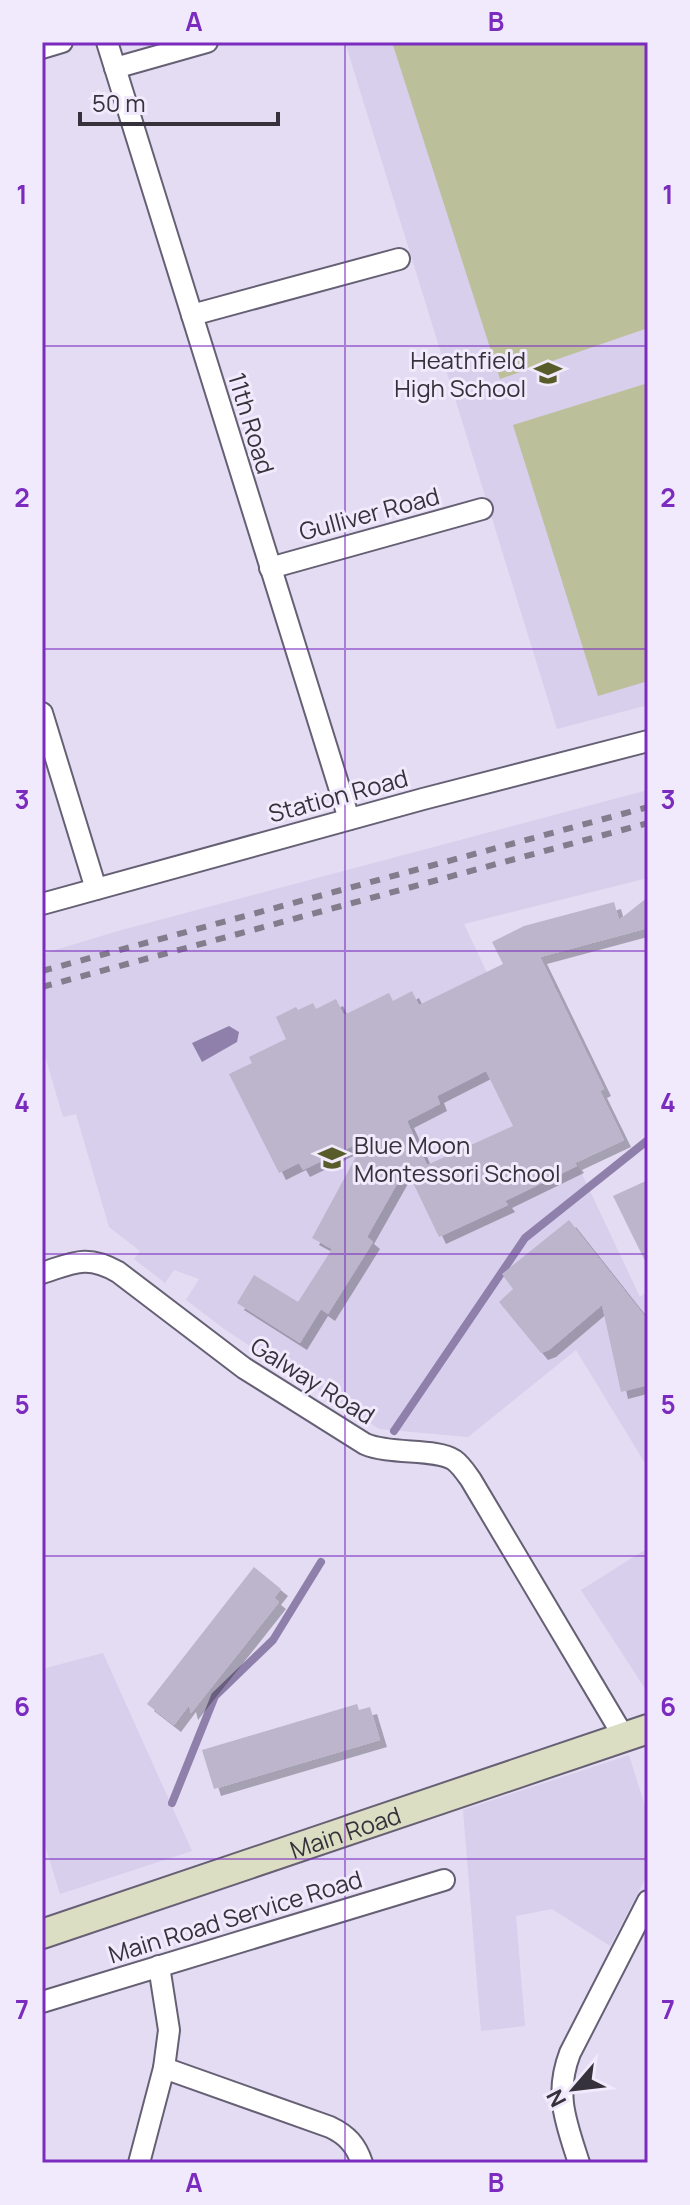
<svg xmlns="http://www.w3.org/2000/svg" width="690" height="2205" viewBox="0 0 690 2205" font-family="Manrope,sans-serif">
  <defs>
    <filter id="shadow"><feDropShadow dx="7" dy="7" stdDeviation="0" flood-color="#0004"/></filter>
  </defs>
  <rect width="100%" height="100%" fill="#e3dcf3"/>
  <!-- built -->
  <g fill="#d8cfec">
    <path d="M345,42H648V705L557,729Z"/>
    <path d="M648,790V878L464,924L640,1297L648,1291V1468L576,1350L468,1437L379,1429L227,1331L186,1300L199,1279L174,1270L165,1283L134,1259L140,1251L109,1227L76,1114L63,1117L42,1046V954L118,931Z"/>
    <path d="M648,1548V1689L646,1690L581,1590Z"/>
    <path d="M103,1653L192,1851L60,1894L42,1836V1669Z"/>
    <path d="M629,1755L648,1816V1874L610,1946L552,1909L516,1916L525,2026L481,2031L463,1810Z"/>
  </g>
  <!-- green -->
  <g fill="#bbc09b">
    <path d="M392,42H648V328L500,379Z"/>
    <path d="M648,383V681L598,696L513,425Z"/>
  </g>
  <!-- water -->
  <path fill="#8f80ab" d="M229,1026L239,1032L237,1042L202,1062L192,1043Z"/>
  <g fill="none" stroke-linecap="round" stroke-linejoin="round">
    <!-- stream -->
    <g stroke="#8f80ab" stroke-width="8">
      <path d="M394,1431L525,1238L648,1140"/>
      <path d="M172,1803L215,1696L273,1640L321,1562"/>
    </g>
  </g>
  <!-- building -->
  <g fill="#bcb5cb" fill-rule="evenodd" filter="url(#shadow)">
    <path d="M648,897V928L540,957L604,1089L600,1091L624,1140L575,1163L577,1166L505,1201L508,1205L439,1237L406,1168L367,1237L373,1242L328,1314L321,1309L300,1343L237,1303L254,1275L298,1302L332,1249L312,1238L365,1140L303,1170L299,1163L279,1173L229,1074L252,1063L249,1057L286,1039L276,1017L296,1007L298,1010L313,1003L316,1009L336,999L344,1015L389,993L393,1001L412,991L419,1005L503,964L492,942L524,926L614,902L619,920ZM486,1071L513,1126L427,1165L407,1121L440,1104L437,1096Z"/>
    <path d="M648,1180V1267L613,1196Z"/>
    <path d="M569,1220L648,1320V1385L621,1392L602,1305L549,1350L541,1353L499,1302L513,1289L502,1274Z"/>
    <path d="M254,1567L281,1589L274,1598L279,1602L191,1713L189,1705L174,1725L147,1704Z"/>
    <path d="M357,1704L359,1710L370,1707L380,1740L214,1789L202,1750Z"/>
  </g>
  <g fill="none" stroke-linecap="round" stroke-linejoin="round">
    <!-- minor casing -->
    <g stroke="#666074" stroke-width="24">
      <g id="minor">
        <path d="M107,42L349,819"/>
        <path d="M42,48L62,42"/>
        <path d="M115,68L207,42"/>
        <path d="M192,315L399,259"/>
        <path d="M270,568L482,509"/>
        <path d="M42,713L96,889"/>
        <path d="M42,904L423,799L648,741"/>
        <path d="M42,1273C73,1263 87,1254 118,1272L244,1368L365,1444C390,1455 436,1448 454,1460C461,1465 466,1473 471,1480L624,1737"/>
        <path d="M42,2002L444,1880"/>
        <path d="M164,2068L330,2127C347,2135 356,2145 362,2163"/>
        <path d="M139,2163L164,2068L169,2030L159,1966"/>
        <path d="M579,2163C566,2122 554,2095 570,2053L648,1901"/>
      </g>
    </g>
    <!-- secondary casing -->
    <g stroke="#666074" stroke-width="32">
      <g id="secondary">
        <path id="s1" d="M42,1934L648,1729"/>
      </g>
    </g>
    <!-- minor -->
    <use href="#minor" stroke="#fff" stroke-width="20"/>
    <!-- secondary -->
    <use href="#secondary" stroke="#dbdec3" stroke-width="28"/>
    <!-- rail -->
    <g stroke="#827d8c" stroke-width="6" stroke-dasharray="10 10" stroke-linecap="butt">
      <path d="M42,971L648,807"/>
      <path d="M42,987L648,823"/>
    </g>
  </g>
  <!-- grid -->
  <path fill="none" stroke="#7b2cbf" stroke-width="2" stroke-opacity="0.55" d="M345,42V2163M42,346H648M42,649H648M42,951H648M42,1254H648M42,1556H648M42,1859H648"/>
  <!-- icons -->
  <defs>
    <g id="school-bare" transform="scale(2.16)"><path d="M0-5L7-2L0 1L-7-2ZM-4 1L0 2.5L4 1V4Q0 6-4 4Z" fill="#575c2a" stroke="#f0eafc" stroke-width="2.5" paint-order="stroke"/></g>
  </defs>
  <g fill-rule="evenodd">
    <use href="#school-bare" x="548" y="373"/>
    <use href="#school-bare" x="332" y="1158"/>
  </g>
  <g text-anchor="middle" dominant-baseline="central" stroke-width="6" stroke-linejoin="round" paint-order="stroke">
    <!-- poi labels -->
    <g font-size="24" fill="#35323b" stroke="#f0eafc" text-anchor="end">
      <text x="526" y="359">Heathfield<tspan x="526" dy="28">High School</tspan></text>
      <text x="354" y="1144" text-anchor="start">Blue Moon<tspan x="354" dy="28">Montessori School</tspan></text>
    </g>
    <!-- street labels -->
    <g font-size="24" fill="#35323b" stroke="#f0eafc">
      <text transform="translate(252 423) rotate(73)">11th Road</text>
      <text transform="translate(369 513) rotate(-15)">Gulliver Road</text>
      <text transform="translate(338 795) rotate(-15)">Station Road</text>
      <text transform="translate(313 1380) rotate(32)">Galway Road</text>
      <text stroke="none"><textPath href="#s1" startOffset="320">Main Road</textPath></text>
      <text transform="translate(235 1916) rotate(-17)">Main Road Service Road</text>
    </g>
  </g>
  <!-- border -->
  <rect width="690" height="2205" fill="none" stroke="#f0eafc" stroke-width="88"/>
  <!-- north arrow -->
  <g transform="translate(574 2089) rotate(242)" stroke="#f0eafc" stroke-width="6" paint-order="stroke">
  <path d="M0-6L14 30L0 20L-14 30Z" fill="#35323b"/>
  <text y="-12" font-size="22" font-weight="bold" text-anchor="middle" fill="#35323b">N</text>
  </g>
  <!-- scale -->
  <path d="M80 112v12h198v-12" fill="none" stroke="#35323b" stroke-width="4"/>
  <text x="92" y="112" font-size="24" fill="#35323b" stroke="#f0eafc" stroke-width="6" paint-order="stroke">50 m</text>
  <rect x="44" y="44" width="602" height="2117" fill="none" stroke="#7b2cbf" stroke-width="3"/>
  <g font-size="26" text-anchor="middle" font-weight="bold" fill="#7b2cbf">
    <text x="194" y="31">A</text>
    <text x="496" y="31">B</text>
    <text x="22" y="204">1</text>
    <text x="668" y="204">1</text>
    <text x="22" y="507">2</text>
    <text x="668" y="507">2</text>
    <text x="22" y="809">3</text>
    <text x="668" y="809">3</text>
    <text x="22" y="1112">4</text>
    <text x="668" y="1112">4</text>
    <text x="22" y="1414">5</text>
    <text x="668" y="1414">5</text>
    <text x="22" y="1716">6</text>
    <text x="668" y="1716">6</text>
    <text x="22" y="2019">7</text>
    <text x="668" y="2019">7</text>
    <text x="194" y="2192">A</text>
    <text x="496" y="2192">B</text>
  </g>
</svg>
